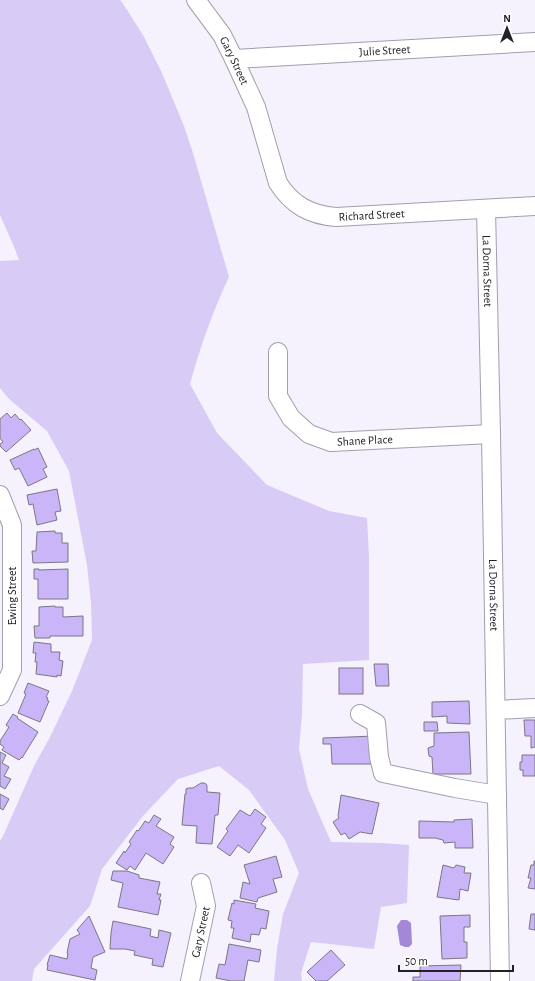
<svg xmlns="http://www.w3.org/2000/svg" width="535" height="981" viewBox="0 0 535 981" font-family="'Alegreya Sans',sans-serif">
  <rect width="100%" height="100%" fill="#f5f2fe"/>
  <!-- green -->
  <path fill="#d8ccf7" d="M0,0H120L122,2L143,35L162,73L184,126L193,153L229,277C213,311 200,347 190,384L217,433L267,485L329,511L367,518L369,557V660L303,664L302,715L299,749L308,789L331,842L381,843L409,845L407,903L381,907L374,949L311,942L301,973L302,981H274L277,949L283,914L299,873L285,840L249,790L219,766L178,779L143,816L102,869L90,906L34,969L32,981H0V841L3,836L34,766L50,737L72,691L92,640L91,603L87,565L69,471L47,431L9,399L0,388V261L19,260L15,249L0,215Z"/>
  <!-- water -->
  <path fill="#a288d7" d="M401,920H407L411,923L412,944L409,947H405L400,945L397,926Z"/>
  <!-- building -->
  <g fill="#c9b5f7" stroke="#7b7784">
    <path d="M7,413L11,418L15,414L20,420L21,419L31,430L6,452L0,446V444L3,442L0,438V419Z"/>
    <path d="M38,448L47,467L43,469L47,477L28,486L19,468L15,470L10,460L34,449V450Z"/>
    <path d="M57,489L61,511L55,512L57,520L37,525L33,504L29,505L27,495Z"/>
    <path d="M55,531V533H62V543H68V562L33,563L32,551H36L37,532Z"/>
    <path d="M34,569H39V570L68,569V599H38V579H34Z"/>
    <path d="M55,606V607H63V617L83,616V636H50V638H35L34,626H39V607Z"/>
    <path d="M34,642L51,644V652H60L59,660L63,661L61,676L57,675V677L36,674L37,662H35L36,653H33Z"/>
    <path d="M374,664H388L389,686H376Z"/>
    <rect x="339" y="668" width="24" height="26"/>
    <path d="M28,683L49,691L46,697L48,698L47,700L49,701L40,722L18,713L26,694L24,693Z"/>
    <path d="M469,701L470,724L447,723V716L432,717V702Z"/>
    <path d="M13,714L18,717L17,718L38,732L22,758V757L19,760L2,750L4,747L0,744V741L9,727L6,725Z"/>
    <path d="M524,720H535V747L531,748V736H525Z"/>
    <path d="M424,722H437L438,731H424Z"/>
    <path d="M469,732L471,774H433L432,757L429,756L428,748L434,746V733Z"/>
    <path d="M375,736L376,764H332L331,744H323V738Z"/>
    <path d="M0,752L6,755L2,763L9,767L4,776L11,779L5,789L0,786Z"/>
    <path d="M522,755H535V776H523V770H520V762H522Z"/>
    <path d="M201,783H204L206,784L207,786V792L220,793L218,815H215L212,844L196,843L197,826L182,825L185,794H186V789L188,788H193Z"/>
    <path d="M0,794L9,799L3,810L0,808Z"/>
    <path d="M341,795L379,803L372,834L360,832L349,839L345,833L341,835L333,822L339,818L338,816Z"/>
    <path d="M255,809L266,817L261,824L266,828L249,853L238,845L230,856L217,847L228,831L226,829L240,810L250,816Z"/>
    <path d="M154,815L161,819L156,826L174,837L170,844L174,847L163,864L146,853L135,870L130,866L127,870L116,863L124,851L125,853L131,844L129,842L137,830L138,831L139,830L145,821L149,823Z"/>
    <path d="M472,819L473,848H455V842L444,843L443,840L435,838H419V821L454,822V820Z"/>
    <path d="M276,856L282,877L273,879L277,892L258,898L257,902L240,898L243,882L250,884L244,865Z"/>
    <path d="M534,861H535V889L528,888L531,878H528L531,865H534Z"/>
    <path d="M443,865L454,868L456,865L465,867L464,873H471L468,891L460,889L459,900L437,897Z"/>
    <path d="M113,871H127L139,875V878L160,882L157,894H161L159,900H161L158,915L118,907L123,883L111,880Z"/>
    <path d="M234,900L256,904L255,908L269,911L266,929L261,928L259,935L251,934L250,942L232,938L234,928H231L232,921L228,920L232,903L234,904Z"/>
    <path d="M531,914H535V930L529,929Z"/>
    <path d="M470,915V927H464V942H467V958L442,959L440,916Z"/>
    <path d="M89,916L105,952L93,957L91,968L97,970L95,980L47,970L48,965H47L50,955L67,959L68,953H67L70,939L80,934L77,930Z"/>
    <path d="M113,921L151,929L150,936L158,938L159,930L171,933L163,967L152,965L153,959L134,955L135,951L125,949H110L111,933Z"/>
    <path d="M229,944L261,950L259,962L248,960L244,981H231L216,978L219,964L225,965Z"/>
    <path d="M331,950L345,965L327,981H316L307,972Z"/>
    <path d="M461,965L460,981H413V977H420V966Z"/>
  </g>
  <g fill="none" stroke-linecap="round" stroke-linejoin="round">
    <!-- minor casing -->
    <g stroke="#a29eac" stroke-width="20">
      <g id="minor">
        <path id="s1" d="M196,0L222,35L234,59L256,107L278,183C292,205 310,215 336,217L535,206"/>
        <path id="s2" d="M234,59L535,42"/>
        <path id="s3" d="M486,209L491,434L500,981"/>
        <path id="s4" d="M278,352V396L291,418L309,434L331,442L491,434"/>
        <path d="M0,495L12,525V670L0,696"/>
        <path d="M496,710L535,708"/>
        <path d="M360,714L376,723L379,757L383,773L455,788L497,795"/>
        <path id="s5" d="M190,981L206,906L201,883"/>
      </g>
    </g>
    <!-- minor -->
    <use href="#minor" stroke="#fff" stroke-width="18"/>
  </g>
  <g text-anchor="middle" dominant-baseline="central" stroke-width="3" stroke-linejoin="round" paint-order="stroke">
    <!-- street labels -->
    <g font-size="12" fill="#232127" stroke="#fff">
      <text stroke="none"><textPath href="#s2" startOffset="151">Julie Street</textPath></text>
      <text stroke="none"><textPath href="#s1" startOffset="72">Gary Street</textPath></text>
      <text stroke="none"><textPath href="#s1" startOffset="308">Richard Street</textPath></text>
      <text stroke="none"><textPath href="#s3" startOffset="62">La Dorna Street</textPath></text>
      <text stroke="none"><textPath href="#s4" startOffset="151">Shane Place</textPath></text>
      <text stroke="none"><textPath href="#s3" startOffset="386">La Dorna Street</textPath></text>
      <text transform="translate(12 596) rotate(-90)">Ewing Street</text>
      <text stroke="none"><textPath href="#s5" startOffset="50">Gary Street</textPath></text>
    </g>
  </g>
  <!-- north arrow -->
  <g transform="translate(507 28)" stroke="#ffffff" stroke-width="3" paint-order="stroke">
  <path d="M0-3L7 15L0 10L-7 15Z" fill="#232127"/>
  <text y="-6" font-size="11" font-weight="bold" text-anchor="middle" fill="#232127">N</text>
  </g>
  <!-- scale -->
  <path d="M399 965v6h114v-6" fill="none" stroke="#232127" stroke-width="2"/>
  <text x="405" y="965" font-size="12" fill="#232127" stroke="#ffffff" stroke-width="3" paint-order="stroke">50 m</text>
</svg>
